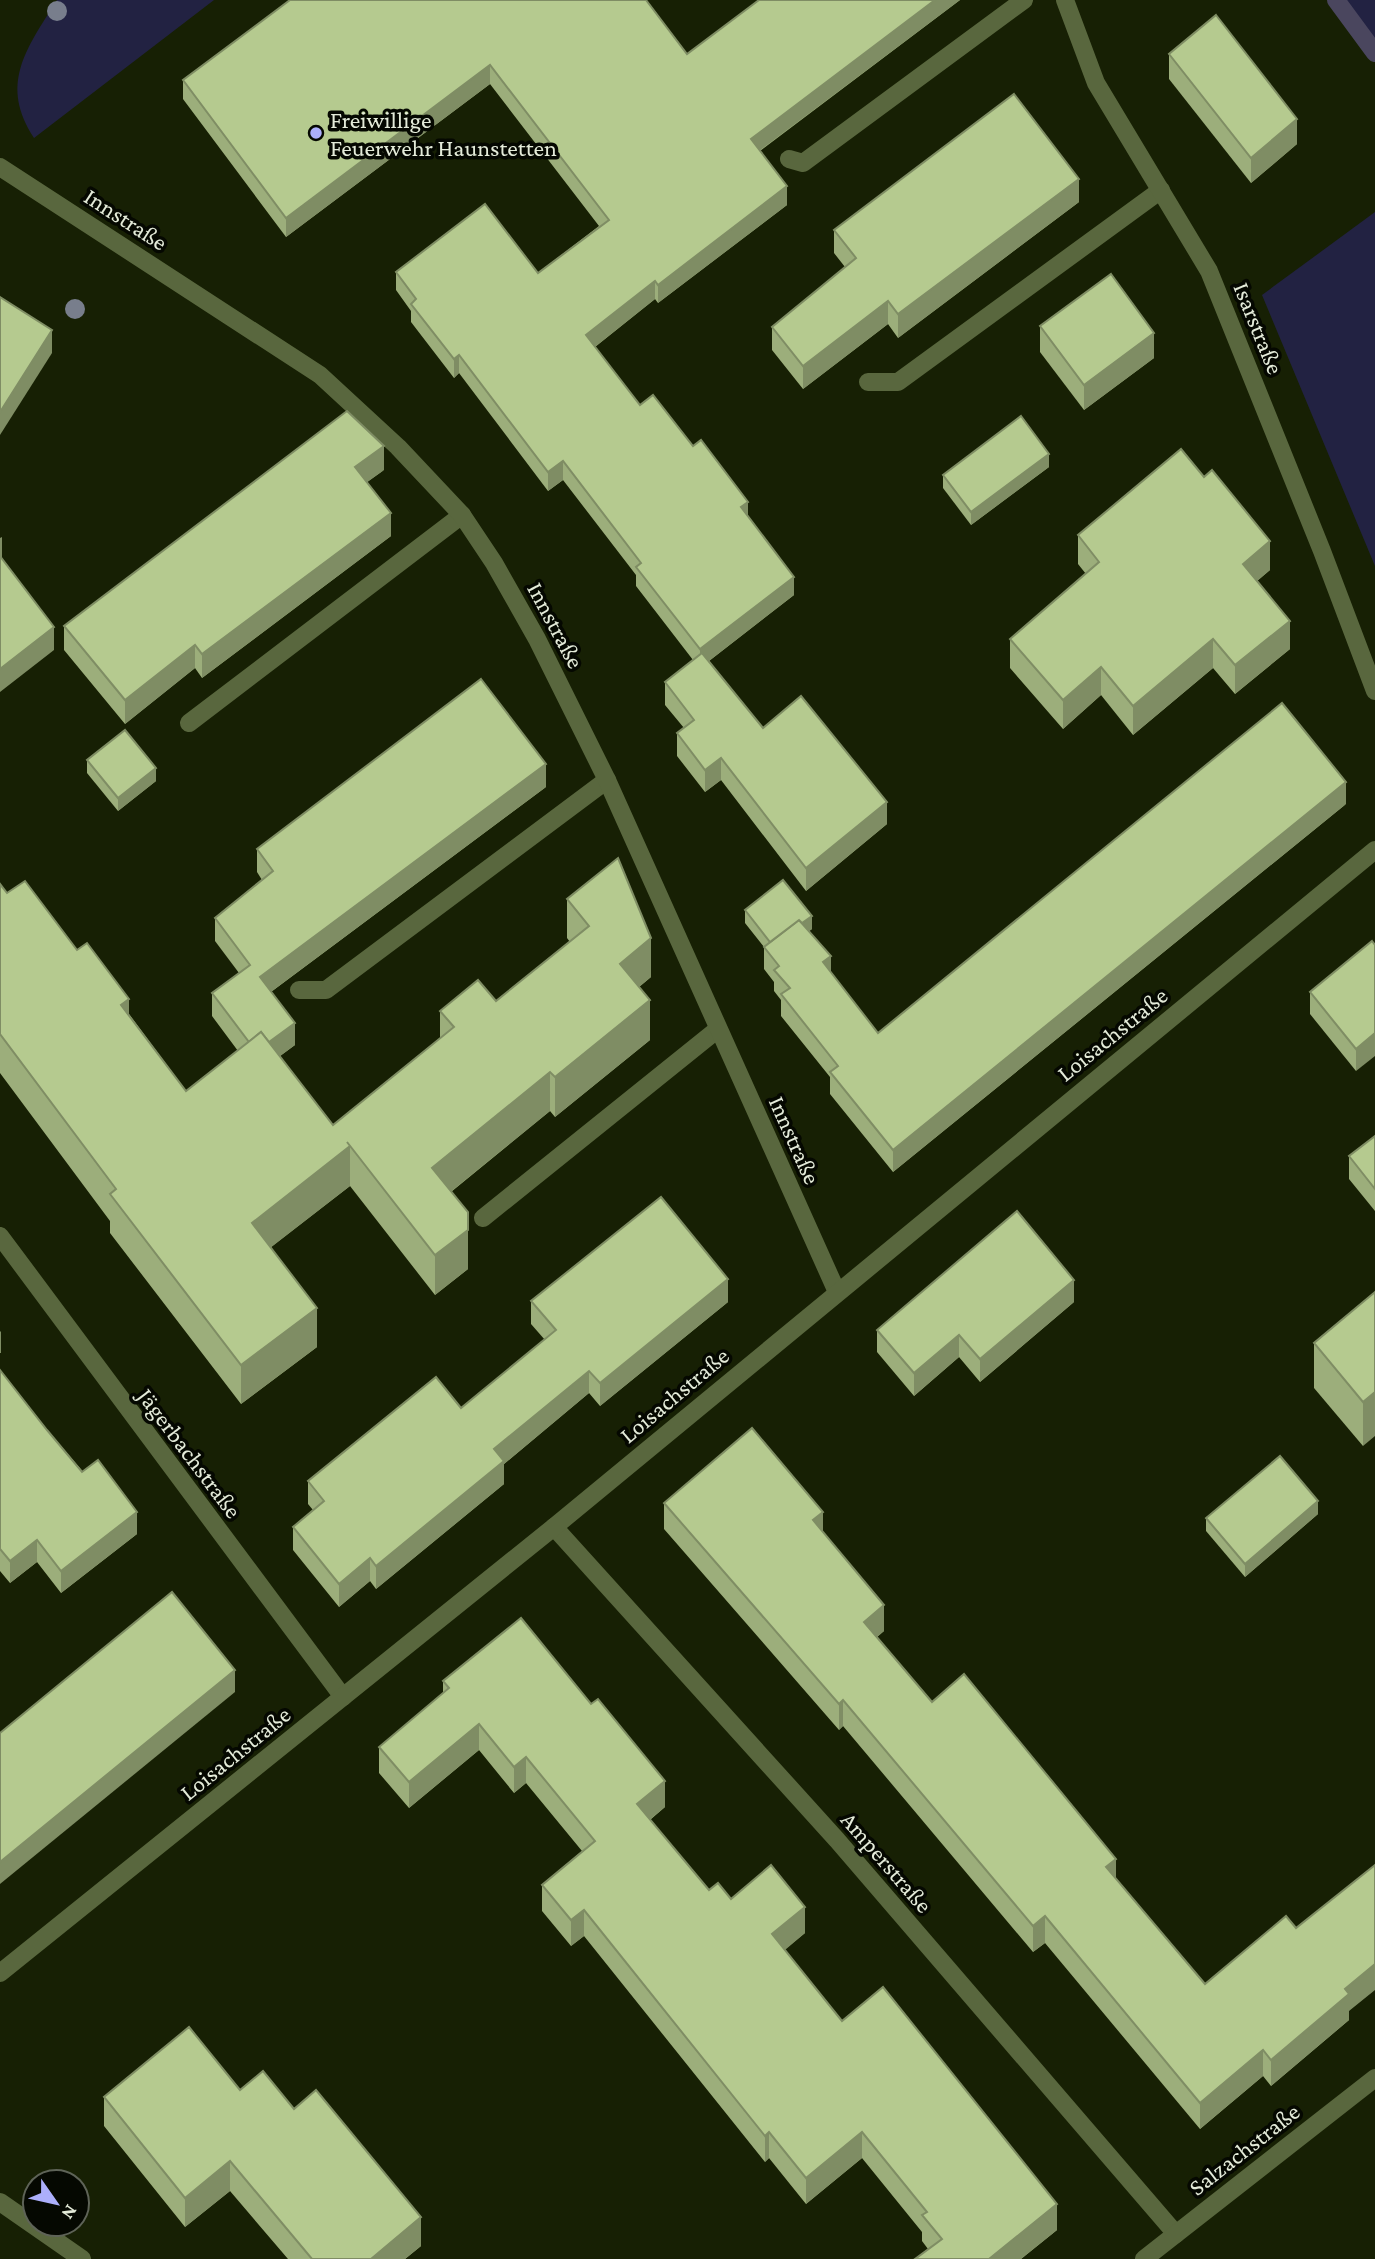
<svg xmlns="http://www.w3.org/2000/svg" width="1375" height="2259" viewBox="0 0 1375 2259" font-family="'Crimson Pro',serif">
  <rect width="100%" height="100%" fill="#172004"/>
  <!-- green -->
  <g fill="#222242">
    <path d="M57,0H214L34,138C0,85 24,52 57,0Z"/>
    <path d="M1336,0H1375V53Z"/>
    <path d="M1375,212V566L1262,295Z"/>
  </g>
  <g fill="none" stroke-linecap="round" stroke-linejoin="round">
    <!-- stream -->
    <path stroke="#4a465e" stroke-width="18" d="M1336,0L1375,53"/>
    <!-- service -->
    <g stroke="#59673e" stroke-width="18">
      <path d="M789,159L803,163L1024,0"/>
      <path d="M868,382H898L1161,190"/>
      <path d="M189,723L462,515"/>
      <path d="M299,990H326L607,780"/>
      <path d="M483,1218L718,1029"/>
    </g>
    <!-- minor -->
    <g stroke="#59673e" stroke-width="18">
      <path d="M1065,0L1096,83L1209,271L1322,551L1375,691"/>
      <path d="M0,167L320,375L398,447L462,515L494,563L537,639L607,780L837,1292"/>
      <path d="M0,1236L343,1697"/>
      <path d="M554,1527L837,1840L1176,2234"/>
      <path d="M0,1973L554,1527L1375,850"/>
      <path d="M0,2202L82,2259"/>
      <path d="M1144,2259L1375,2078"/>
    </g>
  </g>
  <!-- trees -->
  <g fill="#787e8c">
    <circle cx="57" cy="11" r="10"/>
    <circle cx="75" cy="309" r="10"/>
  </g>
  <!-- wall -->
  <g fill="#9cae7b">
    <path d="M759,0H960L760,151L787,205L658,303L655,299L595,347L640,405L748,516L794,595L709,661L763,728L887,824L806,891L721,780L705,792L677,756V733L684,728L665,705V682L693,660L636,586V575L563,480L548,491L459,373L454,378L411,322V311L396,290V272L538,273L599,226L490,84L286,237L183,99V80L687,54Z"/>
    <path d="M1169,54L1297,144L1251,183L1169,79Z"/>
    <path d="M1079,202L898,338L888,324L803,389L772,350V327L845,267L834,253V230Z"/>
    <path d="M1040,326L1154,358L1084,410L1040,352Z"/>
    <path d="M1049,467L971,525L943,488V475Z"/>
    <path d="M384,470L367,482L391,536L202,678L195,668L125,724L64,650V626Z"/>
    <path d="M1078,535L1270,570L1257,581L1290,649L1235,694L1213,668L1133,735L1101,695L1063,729L1010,668V639L1086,574L1078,564Z"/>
    <path d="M87,760L156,781L118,811L87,773Z"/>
    <path d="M546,787L271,992L295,1045L280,1056L333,1125L440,1038V1011L496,1001L570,942L567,938V899L651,977L639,987L650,1040L555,1117L550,1111L451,1192L468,1269L435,1295L350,1186L271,1247L317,1347L241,1404L110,1233V1221L0,1073V884L7,893L77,950L129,1014L186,1091L238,1051L212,1016V993L239,973L215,941V918L262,880L257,872V849Z"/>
    <path d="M1346,804L893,1172L830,1094V1077L781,1016V1000L774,991V982L764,969V947L745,923V910L812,929L809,931L831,972L878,1033Z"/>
    <path d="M1372,941L1356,1071L1310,1014V992Z"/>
    <path d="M1375,1136V1211L1349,1179V1156Z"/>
    <path d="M1375,1292L1363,1446L1314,1388V1343Z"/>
    <path d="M531,1301L728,1302L600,1406L589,1393L504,1464V1484L376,1589L370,1581L339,1607L293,1550V1527L313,1510L308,1504V1481L461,1408L545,1340L531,1324Z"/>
    <path d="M1074,1302L980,1382L959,1357L914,1396L877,1352V1330Z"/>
    <path d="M0,1370L47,1430L137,1534L61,1593L37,1562L10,1583L0,1571Z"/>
    <path d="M664,1503L823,1532L884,1631L877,1637L932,1702L1116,1880L1205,1984L1349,2011V2020L1271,2086L1263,2076L1200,2129L1045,1943L1033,1952L843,1726L839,1730L664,1529Z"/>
    <path d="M1318,1514L1245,1577L1206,1531V1518Z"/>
    <path d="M443,1681L665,1807L650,1820L709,1890L731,1899L805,1933L784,1950L842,2021L1057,2230L1021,2259H915L928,2249L922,2241V2232L862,2158L806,2204L769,2158L765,2162L584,1936L571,1946L542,1911V1885L582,1851L526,1783L514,1793L479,1750L409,1808L379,1773V1747L443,1693Z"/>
    <path d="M240,2090L294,2109L421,2246L405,2259H288L230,2191L185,2227L104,2126V2097Z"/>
  </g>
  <!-- shaded-wall -->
  <g fill="#7f8d64">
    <path d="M935,0H960L751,157V139Z"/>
    <path d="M490,65V84L286,237V218Z"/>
    <path d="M1297,119V144L1251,183V158Z"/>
    <path d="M1079,179V202L898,338V314Z"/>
    <path d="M787,186V205L658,303V285Z"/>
    <path d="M655,281V299L586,354V335Z"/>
    <path d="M888,301V324L803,389V366Z"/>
    <path d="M52,330V353L0,435V412Z"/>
    <path d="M1154,333V358L1084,410V385Z"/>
    <path d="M459,355V373L454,378V359Z"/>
    <path d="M384,446V470L355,491V467Z"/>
    <path d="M1049,454V467L971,525V512Z"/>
    <path d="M563,461V480L548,491V472Z"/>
    <path d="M748,502V520L741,507Z"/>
    <path d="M391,513V536L202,678V654Z"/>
    <path d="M2,537V560L0,561V538Z"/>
    <path d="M1270,541V570L1243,593V564Z"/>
    <path d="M794,577V595L700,668V649Z"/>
    <path d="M1290,621V649L1235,694V665Z"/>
    <path d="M54,627V650L0,692V669Z"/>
    <path d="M1213,639V668L1133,735V706Z"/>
    <path d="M195,645V668L125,724V700Z"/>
    <path d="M1101,667V695L1063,729V700Z"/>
    <path d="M721,758V780L705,792V770Z"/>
    <path d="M546,764V787L260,1000V977Z"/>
    <path d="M156,768V781L118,811V798Z"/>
    <path d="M1346,782V804L893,1172V1150Z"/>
    <path d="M887,802V824L806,891V868Z"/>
    <path d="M812,916V929L773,959V946Z"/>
    <path d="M651,938V977L620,1003V964Z"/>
    <path d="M831,956V978L823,962Z"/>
    <path d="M129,999V1038L121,1005Z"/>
    <path d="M650,1000V1040L555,1117V1077Z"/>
    <path d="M295,1023V1045L256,1074V1051Z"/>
    <path d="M1375,1033V1056L1356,1071V1049Z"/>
    <path d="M550,1072V1111L432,1207V1168Z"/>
    <path d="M350,1146V1186L252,1262V1223Z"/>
    <path d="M468,1230V1269L435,1295V1255Z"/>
    <path d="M728,1279V1302L600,1406V1383Z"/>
    <path d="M1074,1280V1302L980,1382V1359Z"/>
    <path d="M317,1308V1347L241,1404V1365Z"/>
    <path d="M1,1331V1353H0V1332Z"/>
    <path d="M959,1335V1357L914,1396V1373Z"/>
    <path d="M589,1371V1393L504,1464V1484L376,1589V1566L494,1449Z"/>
    <path d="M1375,1392V1436L1363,1446V1402Z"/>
    <path d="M1318,1501V1514L1245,1577V1564Z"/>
    <path d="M137,1512V1534L61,1593V1571Z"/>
    <path d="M823,1512V1538L813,1520Z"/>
    <path d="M37,1540V1562L10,1583V1561Z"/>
    <path d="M370,1558V1581L339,1607V1584Z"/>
    <path d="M884,1605V1631L864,1648V1622Z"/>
    <path d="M235,1670V1692L0,1884V1862Z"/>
    <path d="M843,1700V1726L839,1730V1704Z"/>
    <path d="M479,1724V1750L409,1808V1782Z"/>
    <path d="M526,1757V1783L514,1793V1767Z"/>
    <path d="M665,1781V1807L637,1830V1804Z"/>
    <path d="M1116,1859V1885L1106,1867Z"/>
    <path d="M805,1907V1933L772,1961V1934Z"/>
    <path d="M584,1910V1936L571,1946V1920Z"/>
    <path d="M1045,1916V1943L1033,1952V1926Z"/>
    <path d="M1375,1964V1990L1349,2011V2020L1271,2086V2060L1345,1989Z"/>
    <path d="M1263,2050V2076L1200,2129V2103Z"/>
    <path d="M769,2132V2158L765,2162V2136Z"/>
    <path d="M862,2132V2158L806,2204V2178Z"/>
    <path d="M230,2161V2191L185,2227V2198Z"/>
    <path d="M1057,2204V2230L1021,2259H989Z"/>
    <path d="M421,2217V2246L405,2259H371Z"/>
  </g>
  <!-- building -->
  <g fill="#b5ca8f" stroke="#7f8d64" stroke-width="2">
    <path d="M290,0H646L687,54L759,0H935L751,139L787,186L658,285L655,281L586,335L640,405L653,395L693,446L701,440L748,502L741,507L794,577L700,649L636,567L641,563L563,461L548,472L459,355L454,359L411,304L416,299L396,272L485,204L538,273L609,220L490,65L286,218L183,80Z"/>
    <path d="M1216,15L1297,119L1251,158L1169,54Z"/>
    <path d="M1014,94L1079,179L898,314L888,301L803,366L772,327L856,258L834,230Z"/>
    <path d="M1111,274L1154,333L1084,385L1040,326Z"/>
    <path d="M0,297L52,330L0,412Z"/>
    <path d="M347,411L384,446L355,467L391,513L202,654L195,645L125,700L64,626Z"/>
    <path d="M1021,416L1049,454L971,512L943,475Z"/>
    <path d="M1181,449L1204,477L1212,470L1270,541L1243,564L1290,621L1235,665L1213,639L1133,706L1101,667L1063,700L1010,639L1099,562L1078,535Z"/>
    <path d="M0,556L54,627L0,669Z"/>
    <path d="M702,653L763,728L801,696L887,802L806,868L721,758L705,770L677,733L694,720L665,682Z"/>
    <path d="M481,679L546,764L260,977L295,1023L269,1042L261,1032L249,1042L212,993L250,965L215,918L273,871L257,849Z"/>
    <path d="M1282,703L1346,782L893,1150L830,1072L838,1066L781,994L790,988L774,970L779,966L764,947L799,920L831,956L823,962L878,1033Z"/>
    <path d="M125,730L156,768L118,798L87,760Z"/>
    <path d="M618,858L651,938L620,964L650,1000L555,1077L550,1072L432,1168L468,1212V1230L435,1255L347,1142L350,1146L252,1223L317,1308L241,1365L110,1194L116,1189L0,1034V884L7,893L25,881L77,950L87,943L129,999L121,1005L186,1091L261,1032L333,1125L454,1027L440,1011L478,980L496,1001L589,926L567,899Z"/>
    <path d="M783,880L812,916L802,923L799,920L770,942L745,910Z"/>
    <path d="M1372,941L1375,945V1033L1356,1049L1310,992Z"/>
    <path d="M1375,1136V1189L1349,1156Z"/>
    <path d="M661,1197L728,1279L600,1383L589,1371L494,1449L504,1461L376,1566L370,1558L339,1584L293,1527L324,1501L308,1481L436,1377L461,1408L556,1330L531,1301Z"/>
    <path d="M1017,1211L1074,1280L980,1359L959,1335L914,1373L877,1330Z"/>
    <path d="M1375,1292V1392L1363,1402L1314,1343Z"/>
    <path d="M0,1370L47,1430L82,1472L98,1460L137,1512L61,1571L37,1540L10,1561L0,1549Z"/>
    <path d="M752,1428L823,1512L813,1520L884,1605L864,1622L932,1702L964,1674L1116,1859L1106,1867L1205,1984L1286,1916L1296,1928L1375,1865V1964L1345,1989L1349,1994L1271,2060L1263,2050L1200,2103L1045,1916L1033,1926L843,1700L839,1704L664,1503Z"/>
    <path d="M1280,1456L1318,1501L1245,1564L1206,1518Z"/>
    <path d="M172,1592L235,1670L0,1862V1733Z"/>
    <path d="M521,1618L591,1704L598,1699L665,1781L637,1804L709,1890L718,1883L731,1899L771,1865L805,1907L772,1934L842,2021L883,1987L1057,2204L989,2259H915L942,2239L922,2215L927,2212L862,2132L806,2178L769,2132L765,2136L584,1910L571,1920L542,1885L595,1841L526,1757L514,1767L479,1724L409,1782L379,1747L449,1688L443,1681Z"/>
    <path d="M189,2027L240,2090L263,2071L294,2109L316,2090L421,2217L371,2259H312L230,2161L185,2198L104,2097Z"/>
  </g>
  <!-- markers -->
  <circle fill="#acaffb" stroke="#050801" stroke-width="2.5" cx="316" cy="133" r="7"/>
  <g text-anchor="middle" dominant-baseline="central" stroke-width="7" stroke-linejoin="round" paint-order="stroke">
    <!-- poi labels -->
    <g font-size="24" fill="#e4ebd9" stroke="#050801" text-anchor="start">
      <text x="330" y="119">Freiwillige<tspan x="330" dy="28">Feuerwehr Haunstetten</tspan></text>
    </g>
    <!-- street labels -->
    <g font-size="24" fill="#e4ebd9" stroke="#050801">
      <text transform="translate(126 219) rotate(33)">Innstraße</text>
      <text transform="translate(1259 328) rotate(68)">Isarstraße</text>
      <text transform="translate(556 625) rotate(62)">Innstraße</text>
      <text transform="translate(1112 1034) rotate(-39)">Loisachstraße</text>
      <text transform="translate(795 1140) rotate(66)">Innstraße</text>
      <text transform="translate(674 1395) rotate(-40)">Loisachstraße</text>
      <text transform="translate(190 1453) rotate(53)">Jägerbachstraße</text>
      <text transform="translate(235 1753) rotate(-39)">Loisachstraße</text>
      <text transform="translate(887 1862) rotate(49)">Amperstraße</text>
      <text transform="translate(1244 2149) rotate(-38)">Salzachstraße</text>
    </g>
  </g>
  <!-- north arrow -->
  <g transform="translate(56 2203) rotate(124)"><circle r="33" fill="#050801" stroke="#5e6357" stroke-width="2"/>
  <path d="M0-5L12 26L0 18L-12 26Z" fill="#acaffb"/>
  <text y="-10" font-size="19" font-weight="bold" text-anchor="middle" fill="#e4ebd9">N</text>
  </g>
</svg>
